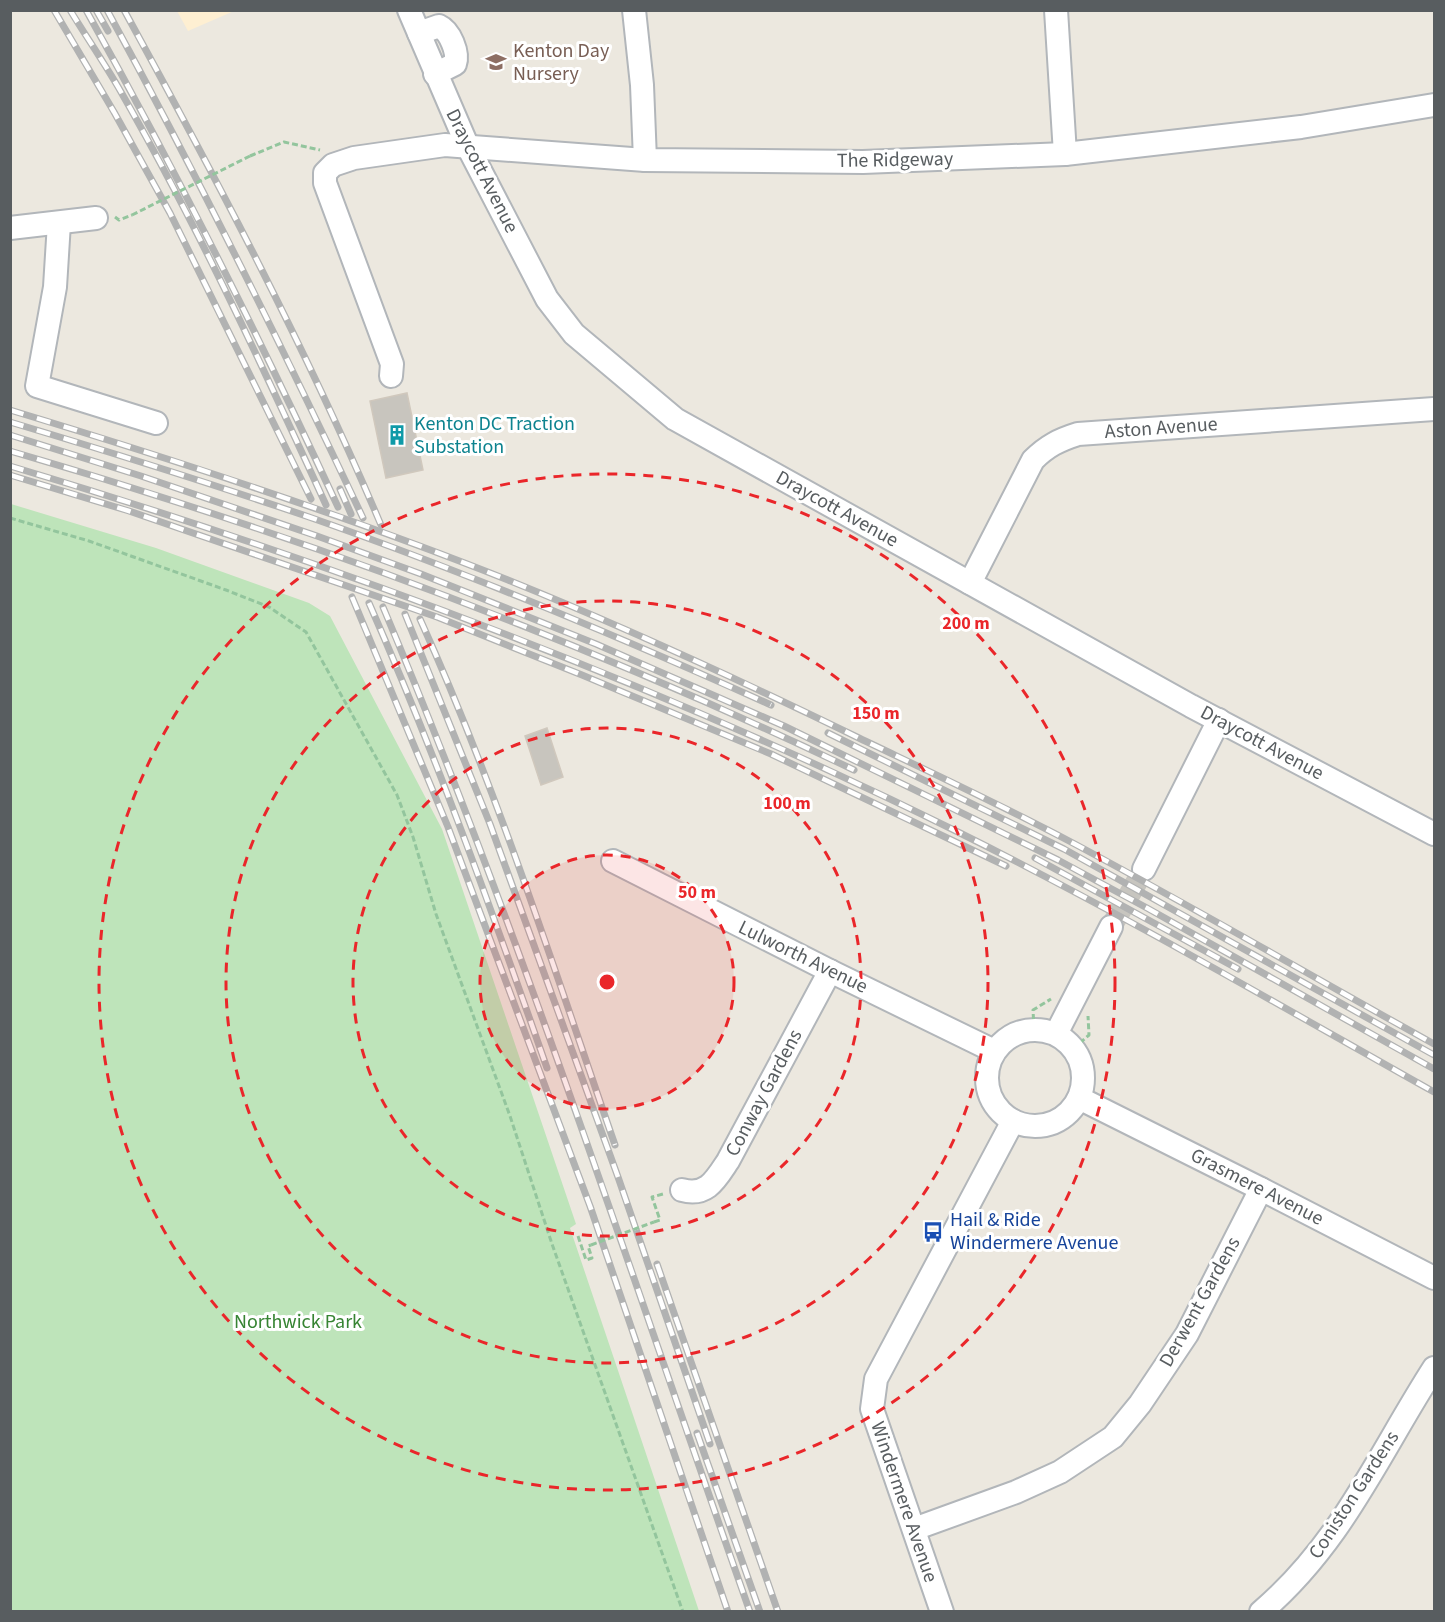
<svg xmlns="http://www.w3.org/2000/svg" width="1445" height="1622" viewBox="0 0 1445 1622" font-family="'Source Sans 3',sans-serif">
  <rect width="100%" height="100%" fill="#ece8df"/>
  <!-- commercial -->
  <path fill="#feefd2" d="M177,11H234L188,31Z"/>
  <!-- green -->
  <path fill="#bee4ba" d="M11,504L156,548L309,603L330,616L442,829L576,1224L570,1228L699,1611H11Z"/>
  <!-- building -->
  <g fill="#c8c5be" stroke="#d0c8bd" stroke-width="1.5">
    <path d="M407,393L423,470L386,478L370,401Z"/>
    <path d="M547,728L563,777L541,785L525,736Z"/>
  </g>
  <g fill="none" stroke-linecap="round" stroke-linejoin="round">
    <!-- minor-tunnel -->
    <path stroke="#c7c5bf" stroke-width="22" stroke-dasharray="22 11" stroke-linecap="butt" d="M1111,927L1144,869"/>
    <!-- minor casing -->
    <g stroke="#b2b6ba" stroke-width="26">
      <g id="minor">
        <path d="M409,10L467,145L547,299L574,334L675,419L1191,706L1434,834"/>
        <path d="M634,10L642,85L645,160"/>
        <path d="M1056,10L1065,154"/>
        <path d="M419,33L439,26C450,31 459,53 455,64L435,74"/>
        <path d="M59,223L55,287L37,386L156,423"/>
        <path d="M10,228L96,218"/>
        <path d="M391,376L392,364L325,183V173L333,165L354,158L445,145L645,160L863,162L1065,154L1301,127L1434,105"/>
        <path d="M970,583L1033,460C1047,446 1059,440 1078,434L1434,409"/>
        <path d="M613,861L830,971L994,1051"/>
        <path d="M1144,869L1219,720"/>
        <circle cx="1035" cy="1078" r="48"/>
        <path d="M1056,1034L1111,927"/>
        <path d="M1079,1098L1261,1189L1434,1278"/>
        <path d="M682,1190C707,1197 716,1179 728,1161L830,971"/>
        <path d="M914,1529L1016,1492L1060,1472L1113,1437L1140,1404L1187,1334L1261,1189"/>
        <path d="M942,1612L872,1409L876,1379L1013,1121"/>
        <path d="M1261,1612C1342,1543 1378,1455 1434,1368"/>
      </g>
    </g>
    <!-- path -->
    <g stroke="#93c59d" stroke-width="3" stroke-dasharray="6 3" stroke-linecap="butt">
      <path d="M250,156L284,142L320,150"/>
      <path d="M115,217L119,220L132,215"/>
      <path d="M10,518L89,541L226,590L269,607L306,632L397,795L413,837L436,914L510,1116L552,1244L683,1612"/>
      <path d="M1034,1029L1033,1010L1051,999"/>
      <path d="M1073,1049L1089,1035L1088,1016"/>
      <path d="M654,1222L660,1220L652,1197L663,1194"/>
      <path d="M578,1236L586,1260L592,1258L588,1246L591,1245"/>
    </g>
    <!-- minor -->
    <use href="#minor" stroke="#fff" stroke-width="22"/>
    <!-- rail casing -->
    <g stroke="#b1b2b2" stroke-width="7">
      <g id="rail">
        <path d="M54,10L114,112L170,213L311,499"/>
        <path d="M70,10C87,38 105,64 121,92C197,225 262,365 326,505"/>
        <path d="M86,10C177,173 260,338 338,507"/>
        <path d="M96,10L108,31"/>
        <path d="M107,10C198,177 282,346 363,518"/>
        <path d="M124,10C216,178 306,348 381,525"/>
        <path d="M10,410C179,461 345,515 508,580C627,628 744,682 859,738C930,772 1001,805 1071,842C1193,907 1313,977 1434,1044"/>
        <path d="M10,422C110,452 210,483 309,517C466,572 620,637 771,705"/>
        <path d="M10,435L141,476L317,536L421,574L596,644L784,726L1058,860L1147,908L1434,1069"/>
        <path d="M10,451C300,535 582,640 854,770"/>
        <path d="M10,466C336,563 655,682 960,833C1121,913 1277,1004 1434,1092"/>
        <path d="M10,475L129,511L437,617L582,675L771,754L1006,866"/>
        <path d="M340,489L351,514"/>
        <path d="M352,597L448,827L590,1206L728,1612"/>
        <path d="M369,603C436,755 492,911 547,1068"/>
        <path d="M383,607C522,936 631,1275 750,1612"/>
        <path d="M405,614L490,824L618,1177L710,1444"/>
        <path d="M420,619C497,789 554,969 615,1145"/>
        <path d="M828,733L1064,849L1434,1055"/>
        <path d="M1035,858L1238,969"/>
        <path d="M657,1264L778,1612"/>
        <path d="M697,1433L760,1612"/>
      </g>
    </g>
    <!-- rail -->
    <use href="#rail" stroke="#fff" stroke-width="4.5" stroke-dasharray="14" stroke-linecap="butt"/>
    <!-- path-bridge -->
    <g stroke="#93c59d" stroke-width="3" stroke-dasharray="6 3" stroke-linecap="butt">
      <path d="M132,215L250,156"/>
      <path d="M591,1245L654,1222"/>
    </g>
  </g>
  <!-- distance rings -->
  <circle cx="607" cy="982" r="127" fill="#ea262a" fill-opacity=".12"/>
  <g fill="none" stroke="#ea262a" stroke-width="3" stroke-dasharray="10 8">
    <circle cx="607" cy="982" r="127"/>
    <circle cx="607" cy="982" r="254"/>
    <circle cx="607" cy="982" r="381"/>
    <circle cx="607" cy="982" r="508"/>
  </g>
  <!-- icons -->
  <defs>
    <g id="school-bare" transform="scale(1.62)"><path d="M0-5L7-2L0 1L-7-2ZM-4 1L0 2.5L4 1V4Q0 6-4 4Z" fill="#8d6e63" stroke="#fff" stroke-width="2.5" paint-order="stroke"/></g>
    <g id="building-bare" transform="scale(1.62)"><path d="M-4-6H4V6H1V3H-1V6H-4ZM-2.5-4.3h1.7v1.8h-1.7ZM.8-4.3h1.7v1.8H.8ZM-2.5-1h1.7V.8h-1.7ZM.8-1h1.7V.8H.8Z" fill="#0f9aa8" stroke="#fff" stroke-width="2.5" paint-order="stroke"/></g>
    <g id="bus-bare" transform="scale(1.62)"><path d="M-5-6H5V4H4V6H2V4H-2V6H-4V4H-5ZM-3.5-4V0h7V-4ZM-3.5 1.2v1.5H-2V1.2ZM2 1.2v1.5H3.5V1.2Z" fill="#1a4fb4" stroke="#fff" stroke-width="2.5" paint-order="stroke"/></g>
  </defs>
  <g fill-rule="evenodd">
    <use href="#school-bare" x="496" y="62"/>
    <use href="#building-bare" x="397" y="435"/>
    <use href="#bus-bare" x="933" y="1232"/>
  </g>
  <g text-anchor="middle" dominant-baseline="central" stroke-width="6" stroke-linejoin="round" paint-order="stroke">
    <!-- education labels -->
    <g font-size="20" fill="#785e54" stroke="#fff" text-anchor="start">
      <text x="513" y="51">Kenton Day<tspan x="513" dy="23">Nursery</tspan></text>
    </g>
    <!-- street labels -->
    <g font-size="20" fill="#585d60" stroke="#fff">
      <text transform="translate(895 160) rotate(-1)">The Ridgeway</text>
      <text transform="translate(482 171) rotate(63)">Draycott Avenue</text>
      <text transform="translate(1161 428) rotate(-4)">Aston Avenue</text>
      <text transform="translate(837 509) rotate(29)">Draycott Avenue</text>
      <text transform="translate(1262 743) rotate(28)">Draycott Avenue</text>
      <text transform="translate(803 957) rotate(26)">Lulworth Avenue</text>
      <text transform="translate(764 1093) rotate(-62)">Conway Gardens</text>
      <text transform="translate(1257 1187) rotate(27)">Grasmere Avenue</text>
      <text transform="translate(1200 1302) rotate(-61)">Derwent Gardens</text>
      <text transform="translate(1354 1495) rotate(-57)">Coniston Gardens</text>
      <text transform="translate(904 1502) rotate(71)">Windermere Avenue</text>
    </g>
    <!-- culture labels -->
    <g font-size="20" fill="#0d838f" stroke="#fff" text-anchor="start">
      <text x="414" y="424">Kenton DC Traction<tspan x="414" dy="23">Substation</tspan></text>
    </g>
    <!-- transit labels -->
    <g font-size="20" fill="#164399" stroke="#fff" text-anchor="start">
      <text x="950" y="1220">Hail &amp; Ride<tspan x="950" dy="23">Windermere Avenue</tspan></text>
    </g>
    <!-- park labels -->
    <g font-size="20" fill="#378433" stroke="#fff">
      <text x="298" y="1322">Northwick Park</text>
    </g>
  </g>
  <circle cx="607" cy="982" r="9" fill="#ea262a" stroke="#fff" stroke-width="3"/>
  <g font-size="18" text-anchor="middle" font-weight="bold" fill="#ea262a" stroke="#fff" stroke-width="6" stroke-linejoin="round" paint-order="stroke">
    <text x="966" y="629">200 m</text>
    <text x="876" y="719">150 m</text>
    <text x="787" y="809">100 m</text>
    <text x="697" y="898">50 m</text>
  </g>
  <!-- border -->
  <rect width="1445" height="1622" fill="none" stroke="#585d60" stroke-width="24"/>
</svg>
